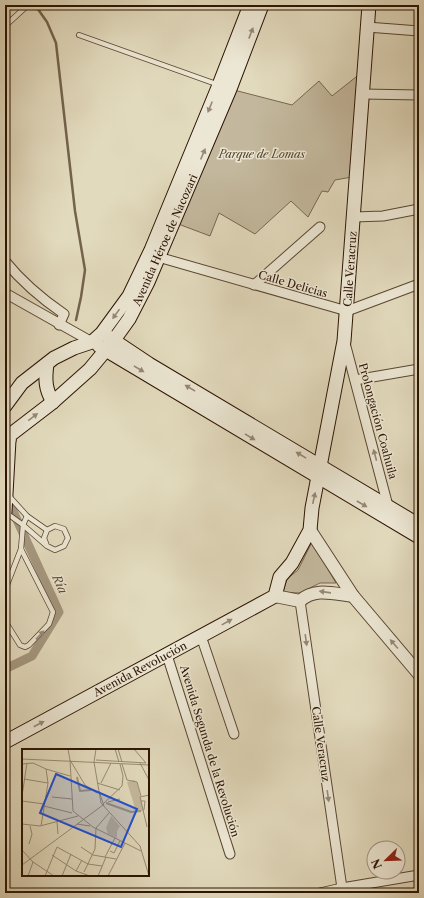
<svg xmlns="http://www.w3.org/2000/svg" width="424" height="898" viewBox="0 0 424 898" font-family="'Libre Caslon Text',serif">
  <rect width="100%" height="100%" fill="#e2dabd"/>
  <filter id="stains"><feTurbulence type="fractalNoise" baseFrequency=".005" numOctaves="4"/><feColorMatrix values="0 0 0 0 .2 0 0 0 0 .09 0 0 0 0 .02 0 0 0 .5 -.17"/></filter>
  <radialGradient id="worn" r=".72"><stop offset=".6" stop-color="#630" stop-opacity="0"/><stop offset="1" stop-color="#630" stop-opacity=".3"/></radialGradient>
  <!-- green -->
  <g fill="#c3b89d" stroke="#786650">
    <path d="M361,73L352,177L335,180L328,192L322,191L308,217L291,201L255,234L219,213L210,236L173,222L230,89L292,105L319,81L332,96Z"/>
    <path d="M312,542L336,583H320L300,593L283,592L287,579L298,570Z"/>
  </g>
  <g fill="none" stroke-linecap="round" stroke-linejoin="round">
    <!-- stream -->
    <path stroke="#74634d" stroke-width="2.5" d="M35,5L47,22L56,43L75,211L85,270L81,297L76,320"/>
    <!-- canal -->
    <path stroke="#a4977e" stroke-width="9" d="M5,669L32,656L59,612L7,498"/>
    <!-- service casing -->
    <g stroke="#5a4632" stroke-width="6">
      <g id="service">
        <path d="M5,26L28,5"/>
        <path d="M79,35L219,85"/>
        <path d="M8,495L27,516L47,530"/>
        <path d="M5,512L23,525L47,546L55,550L64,546L68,538L64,529L55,526L47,530L44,538L47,546"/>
        <path d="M5,590L21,549L23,525L27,516"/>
        <path d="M5,621L20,645L25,647L29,645L49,624L53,612L21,549"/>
      </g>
    </g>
    <!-- minor casing -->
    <g stroke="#5a4632" stroke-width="11">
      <g id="minor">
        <path d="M367,27L419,31"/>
        <path d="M363,94L419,95"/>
        <path d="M354,217L383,216L419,209"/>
        <path d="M155,253L158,257L347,311L419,284"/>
        <path d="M5,261C22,282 42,299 64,314L59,325"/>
        <path d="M254,285L320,227"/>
        <path d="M5,293L92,342"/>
        <path d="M345,343L388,506"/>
        <path d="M355,380L419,369"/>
        <path d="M300,601L342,888"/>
        <path d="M201,636L234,734"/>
        <path d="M167,655L230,854"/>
        <path d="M320,893L342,888L419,875"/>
      </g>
    </g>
    <!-- tertiary casing -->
    <g stroke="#5a4632" stroke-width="14">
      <g id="tertiary">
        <path d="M310,530L353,596L419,674"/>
        <path d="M275,596L300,601C315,587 334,594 353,596"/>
      </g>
    </g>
    <!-- secondary casing -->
    <g stroke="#2c1403" stroke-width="15">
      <g id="secondary">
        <path d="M107,336L149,364L419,525"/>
        <path d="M99,346L419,537"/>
        <path d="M47,364C45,379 45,389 53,402"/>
        <path d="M5,406L22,383L54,358L74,348L92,342L102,333L129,296L151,250L219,85L250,5"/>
        <path d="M5,440H9L10,435L53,402L90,369L114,340L129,319L148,282L230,89L262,5"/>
        <path d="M5,512L9,440"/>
        <path d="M5,742L275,596L280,577L292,563L310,530L312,508L344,341L369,5"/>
      </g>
    </g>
    <!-- service -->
    <use href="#service" stroke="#ece7d4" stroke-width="4.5"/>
    <!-- minor -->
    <use href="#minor" stroke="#ece7d4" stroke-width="9"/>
    <!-- tertiary -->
    <use href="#tertiary" stroke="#ece7d4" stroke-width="12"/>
    <!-- secondary -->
    <use href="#secondary" stroke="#ece7d4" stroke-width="13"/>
  </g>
  <!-- one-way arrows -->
  <defs><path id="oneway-solid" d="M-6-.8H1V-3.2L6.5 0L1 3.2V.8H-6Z"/></defs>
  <g fill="#968876">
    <use href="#oneway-solid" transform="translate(251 33) rotate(-69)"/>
    <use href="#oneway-solid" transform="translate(210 107) rotate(112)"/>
    <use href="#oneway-solid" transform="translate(203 154) rotate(-67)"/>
    <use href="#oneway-solid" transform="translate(116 314) rotate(126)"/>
    <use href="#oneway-solid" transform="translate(139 369) rotate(31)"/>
    <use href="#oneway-solid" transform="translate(190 388) rotate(-149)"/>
    <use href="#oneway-solid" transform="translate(33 417) rotate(-37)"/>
    <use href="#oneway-solid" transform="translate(250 437) rotate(31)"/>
    <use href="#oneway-solid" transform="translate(301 455) rotate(-149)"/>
    <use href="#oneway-solid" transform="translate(375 455) rotate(-105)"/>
    <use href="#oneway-solid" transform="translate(314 498) rotate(-78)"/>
    <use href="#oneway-solid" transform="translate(362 504) rotate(30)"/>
    <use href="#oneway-solid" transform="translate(325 592) rotate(-172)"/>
    <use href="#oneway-solid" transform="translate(227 622) rotate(-29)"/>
    <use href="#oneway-solid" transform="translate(40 635) rotate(-47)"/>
    <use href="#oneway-solid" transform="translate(306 640) rotate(82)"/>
    <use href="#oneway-solid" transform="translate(394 644) rotate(-131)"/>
    <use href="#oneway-solid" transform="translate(39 724) rotate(-28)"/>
    <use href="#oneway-solid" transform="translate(328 796) rotate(82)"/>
  </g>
  <g text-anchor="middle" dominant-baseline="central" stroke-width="3" stroke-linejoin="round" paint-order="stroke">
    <!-- park labels -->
    <g font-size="11" font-style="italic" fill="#594531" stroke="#ece7d4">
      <text x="262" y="154">Parque de Lomas</text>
    </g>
    <!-- street labels -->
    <g font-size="11" fill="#2c1403" stroke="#ece7d4">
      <text transform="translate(165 240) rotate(-66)">Avenida Héroe de Nacozari</text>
      <text transform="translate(350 269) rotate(-86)">Calle Veracruz</text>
      <text transform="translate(293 284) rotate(16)">Calle Delicias</text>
      <text transform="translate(378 421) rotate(75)">Prolongación Coahuila</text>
      <text transform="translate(140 669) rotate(-28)">Avenida Revolución</text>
      <text transform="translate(321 744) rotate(82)">Calle Veracruz</text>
      <text transform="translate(210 751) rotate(73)">Avenida Segunda de la Revolución</text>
    </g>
    <!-- water labels -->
    <g font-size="12" font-style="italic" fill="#5c4834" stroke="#ece7d4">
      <text transform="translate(60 584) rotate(66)">Ría</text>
    </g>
  </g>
  <!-- overview -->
  <g transform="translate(22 749)">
    <rect width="127" height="127" fill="#e2dabd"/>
    <path d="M112,31L115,33L122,62H114L105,33ZM89,67L98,77L95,82V89L86,85L84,79Z" fill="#c3b89d"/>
    <path fill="none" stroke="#a4977e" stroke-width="2" d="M55,28L58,42L69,41M84,54L109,63L119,62"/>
    <path fill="none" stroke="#998b73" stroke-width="1" d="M46,0L48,11L63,36L75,44M74,0L72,13L79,54L118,97L127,127M93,0L97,13M96,0L100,13M112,0L124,14M0,10L127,16M48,11L51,62L71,78L119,102M74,11L124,14M118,14L127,31M0,15L11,14L24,20L48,27M100,15L105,31L115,33L119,47M2,30L26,34M75,34L98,41M79,34L89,14M77,42L82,57M0,47L5,14M30,48L50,50M0,52L22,55M119,52H123L122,61M86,53L98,50M81,55L100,37L101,27L98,15M22,57L50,64M35,73L36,85M0,75L18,77L56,67M55,75L68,77M19,77L26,34L24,20M125,78L118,48L127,46M7,95L10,85L8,77M59,98L71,106L94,110M0,101L11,113L32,127M88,102L92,104L98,92M30,106L54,122L68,127M83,108L93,89M0,116L81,56M54,122L60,111M62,123L73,100L74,79L87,64M6,127L11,113M23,127L35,98L66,115L80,117M40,127L49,105M76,127L84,108M86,127L103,94"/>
    <path fill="#1d4ed8" fill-opacity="0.15" stroke="#1d4ed8" stroke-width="2" d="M34,25L115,60L99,98L18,64Z"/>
    <rect width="127" height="127" fill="none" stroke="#2c1403" stroke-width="2"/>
  </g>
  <!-- margin -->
  <rect width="424" height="898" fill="none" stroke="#e2dabd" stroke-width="20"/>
  <rect x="6" y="6" width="412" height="886" fill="none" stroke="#2c1403" stroke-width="2"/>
  <rect x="10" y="10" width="404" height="878" fill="none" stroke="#2c1403"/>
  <!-- north arrow -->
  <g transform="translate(386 860) rotate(247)"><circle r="19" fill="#ece7d4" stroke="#9f9380"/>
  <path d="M0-3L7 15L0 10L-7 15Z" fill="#8f2418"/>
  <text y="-6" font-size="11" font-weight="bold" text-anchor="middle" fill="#2c1403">N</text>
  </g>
  <rect width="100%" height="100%" filter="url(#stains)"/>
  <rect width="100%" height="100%" fill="url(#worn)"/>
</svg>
